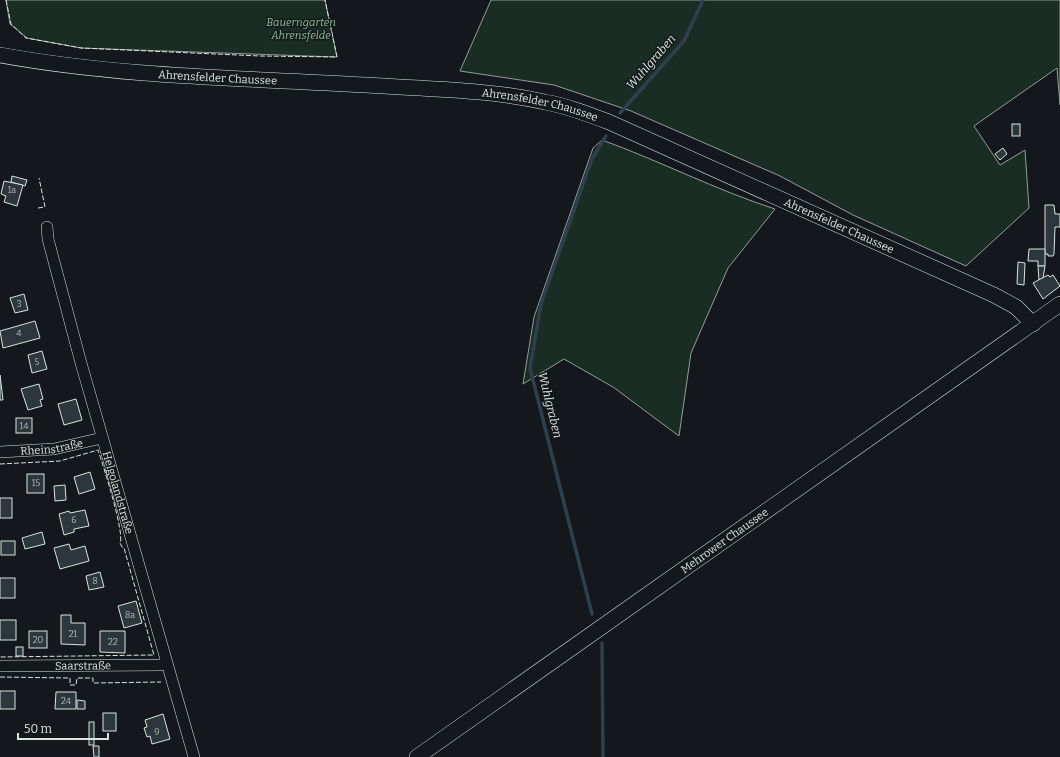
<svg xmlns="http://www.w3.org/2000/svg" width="1060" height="757" viewBox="0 0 1060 757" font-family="Bitter,serif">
  <rect width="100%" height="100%" fill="#14181c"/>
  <!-- green -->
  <g fill="#1a2d24" stroke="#939e99">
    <path d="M6,0H325L337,57L81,48L27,38L10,24Z"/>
    <path d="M491,0H1060V105L1057,68L974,126L1000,165L1025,150L1029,208L966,266L853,215L780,176L631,111L554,85L460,71Z"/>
    <path d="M602,140C660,161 716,190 775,209L728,268L691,353L679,436L613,387L564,359L523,384L534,317L593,148Z"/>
  </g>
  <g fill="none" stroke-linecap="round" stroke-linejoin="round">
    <!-- stream -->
    <g stroke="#2f3f4d" stroke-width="3.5">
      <path d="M620,113L684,41L703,0"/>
      <path d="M592,614L530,368L541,304L592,159L606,136"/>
      <path d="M602,643L603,757"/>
    </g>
  </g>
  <!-- building -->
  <g fill="#2c363c" stroke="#d8e6dc">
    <rect x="1012" y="124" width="8" height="12"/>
    <path d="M1003,148L1007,154L1000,160L995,154Z"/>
    <path d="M12,176L27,180L25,186L11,182Z"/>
    <path d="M4,181L23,185L17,206L4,202L6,196L1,194Z"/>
    <path d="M1045,205H1054L1055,214H1060V227H1055L1054,254L1053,256H1048V254H1045Z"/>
    <path d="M1029,249H1045V266H1038V261H1028Z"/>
    <path d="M1018,262L1025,263L1024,285L1017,284Z"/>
    <path d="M1038,266H1045L1043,278L1039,281Z"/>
    <path d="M1048,275L1050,277L1053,275L1060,286L1043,299L1033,283Z"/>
    <path d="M24,294L28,310L15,313L10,298Z"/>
    <path d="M35,321L40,338L3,348L0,331Z"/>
    <path d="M42,351L47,369L32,373L28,355Z"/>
    <path d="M0,375L3,400H0Z"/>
    <path d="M39,384L43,399L40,400L42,406L28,410L21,389Z"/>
    <path d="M76,399L82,420L64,425L58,404Z"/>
    <rect x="16" y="418" width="16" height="15"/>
    <path d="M90,472L95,489L79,494L74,477Z"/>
    <rect x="27" y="474" width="17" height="19"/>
    <path d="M65,485L66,500L55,501L54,486Z"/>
    <rect x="0" y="498" width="12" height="20"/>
    <path d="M85,510L89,526L74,529V532L64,535L59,514L69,511L70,513Z"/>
    <path d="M42,532L45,544L25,549L22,538Z"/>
    <rect x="1" y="541" width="14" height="14"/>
    <path d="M69,544L71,550L85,546L89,561L60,569L54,548Z"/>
    <path d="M100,572L104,587L89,590L86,576Z"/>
    <rect x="0" y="578" width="15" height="20"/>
    <path d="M136,601L142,623L124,628L118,606Z"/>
    <path d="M61,615H71V623H85V645L61,644Z"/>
    <rect x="0" y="620" width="16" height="20"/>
    <rect x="29" y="631" width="18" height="17"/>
    <path d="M100,631H125V653L100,652Z"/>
    <rect x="16" y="647" width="7" height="9"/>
    <rect x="0" y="691" width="15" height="18"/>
    <path d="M56,692H76V709H55Z"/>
    <path d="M77,700L85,701V709H77Z"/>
    <rect x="103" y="713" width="13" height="18"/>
    <path d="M163,714L170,739L152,744L150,736L147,737L144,728L147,727L145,720Z"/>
    <rect x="89" y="722" width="5" height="23"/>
    <path d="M93,746H99V757H94Z"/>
  </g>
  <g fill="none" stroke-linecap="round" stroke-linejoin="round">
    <!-- street casing -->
    <g stroke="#d8e6dc" stroke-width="12">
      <g id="street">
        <path id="s1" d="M47,227L48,239L81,363L194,757"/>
        <path id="s2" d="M0,452L54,449L102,438"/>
        <path id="s3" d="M0,666L160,665L166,663"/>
      </g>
    </g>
    <!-- secondary casing -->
    <g stroke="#d8e6dc" stroke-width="16">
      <g id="secondary">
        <path id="s4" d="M0,55C120,77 244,78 366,85C425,89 487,89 545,102C567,106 588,114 609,122L994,295L1016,307L1033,324"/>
        <path id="s5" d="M417,757L1060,304"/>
      </g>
    </g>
    <!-- street -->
    <use href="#street" stroke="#14181c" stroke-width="11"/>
    <!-- secondary -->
    <use href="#secondary" stroke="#14181c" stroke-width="15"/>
    <!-- fence -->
    <g stroke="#d8e6dc" stroke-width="1" stroke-dasharray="5 2" stroke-linecap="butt">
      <path d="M6,0L11,24L26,38L81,48L260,56L337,57L325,0"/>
      <path d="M38,208L45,207L39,178"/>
      <path d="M0,464L60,461L98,450C103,465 125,533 120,543L122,547L124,548L154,655L0,657"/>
      <path d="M0,677L70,678V685H76L77,678H93V683L161,682"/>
    </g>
  </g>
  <g text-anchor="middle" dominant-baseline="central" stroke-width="3" stroke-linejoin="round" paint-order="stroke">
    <!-- number labels -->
    <g font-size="9" fill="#adbab4">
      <text x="12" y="190">1a</text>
      <text x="19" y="304">3</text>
      <text x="19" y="333">4</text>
      <text x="37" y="362">5</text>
      <text x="24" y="426">14</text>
      <text x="36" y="483">15</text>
      <text x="74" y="520">6</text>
      <text x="95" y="581">8</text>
      <text x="130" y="615">8a</text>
      <text x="73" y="634">21</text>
      <text x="38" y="640">20</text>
      <text x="113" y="642">22</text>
      <text x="66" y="701">24</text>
      <text x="157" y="732">9</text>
    </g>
    <!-- park labels -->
    <g font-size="11" font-style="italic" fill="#8ac095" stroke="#14181c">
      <text x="301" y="22">Bauerngarten<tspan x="301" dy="13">Ahrensfelde</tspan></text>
    </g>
    <!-- street labels -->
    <g font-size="11" fill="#d8e6dc" stroke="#14181c">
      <text stroke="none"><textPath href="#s4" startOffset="219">Ahrensfelder Chaussee</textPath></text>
      <text stroke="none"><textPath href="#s4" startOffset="543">Ahrensfelder Chaussee</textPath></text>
      <text stroke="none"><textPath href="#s4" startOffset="867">Ahrensfelder Chaussee</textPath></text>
      <text stroke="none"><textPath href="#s2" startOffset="52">Rheinstraße</textPath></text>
      <text stroke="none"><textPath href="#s1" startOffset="275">Helgolandstraße</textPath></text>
      <text stroke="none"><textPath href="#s5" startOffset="376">Mehrower Chaussee</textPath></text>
      <text stroke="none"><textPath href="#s3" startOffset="83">Saarstraße</textPath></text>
    </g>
    <!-- water labels -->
    <g font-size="12" font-style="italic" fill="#d8e6dc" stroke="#14181c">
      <text transform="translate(651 62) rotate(-49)">Wuhlgraben</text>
      <text transform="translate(550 405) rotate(76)">Wuhlgraben</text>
    </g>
  </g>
  <!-- scale -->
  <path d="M18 733v6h90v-6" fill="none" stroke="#d8e6dc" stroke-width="2"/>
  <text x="24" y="733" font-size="12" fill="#d8e6dc" stroke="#14181c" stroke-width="3" paint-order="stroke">50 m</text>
</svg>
